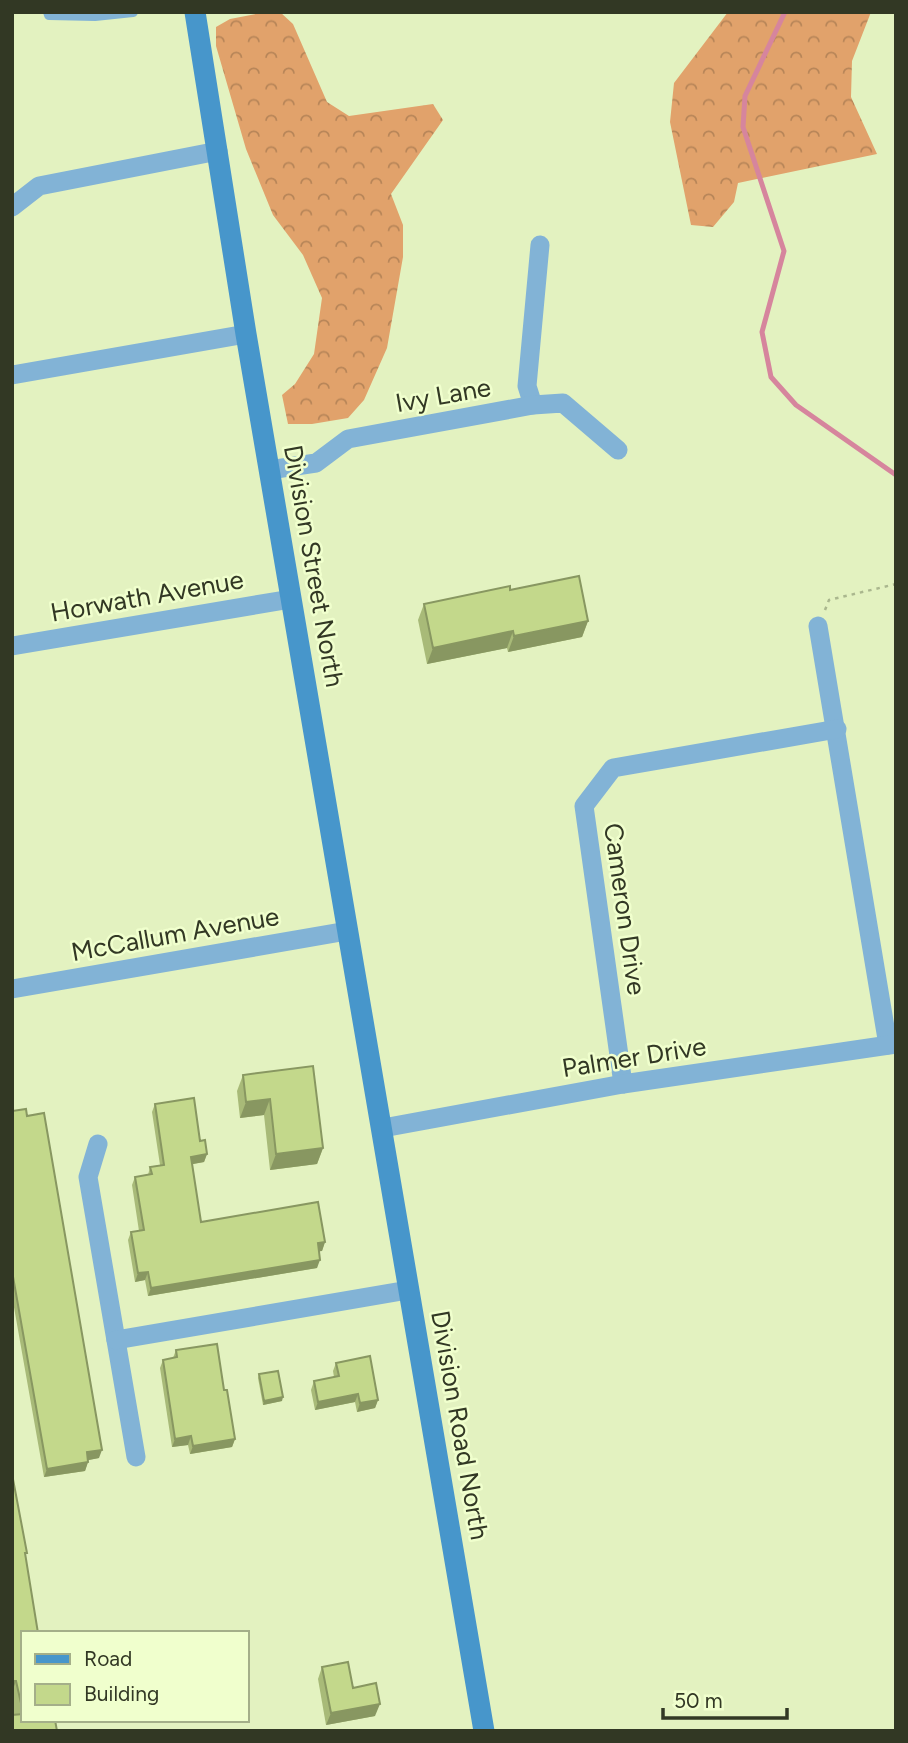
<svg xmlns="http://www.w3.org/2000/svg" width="908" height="1743" viewBox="0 0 908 1743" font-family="Figtree,sans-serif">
  <defs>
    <pattern id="forest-crowns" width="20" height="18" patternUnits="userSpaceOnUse" patternTransform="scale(1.75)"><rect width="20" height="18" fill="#e1a26b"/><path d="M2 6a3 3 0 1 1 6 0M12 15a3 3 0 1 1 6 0" fill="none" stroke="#b78558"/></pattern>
  </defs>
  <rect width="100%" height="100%" fill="#e3f2c0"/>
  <!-- forest -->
  <g fill="url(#forest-crowns)">
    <path d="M266,12H280L293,24L327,102L349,116L433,104L443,120L391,194L403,225V257L387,348L364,400L348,418L312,424H288L282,395L295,384L314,354L322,298L303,255L273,215L246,149L216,46V27L230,19Z"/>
    <path d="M728,12H871L852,61L851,97L877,154L738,183L734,202L713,227L691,225L670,122L674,83Z"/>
  </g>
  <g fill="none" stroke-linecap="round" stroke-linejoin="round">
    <!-- stream -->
    <path stroke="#d6859d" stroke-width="5" d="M785,12L745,96L743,127L784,251L762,332L771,377L796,405L896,475"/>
    <!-- path -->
    <path stroke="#aab78e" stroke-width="2.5" stroke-dasharray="3.5 5" stroke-linecap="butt" d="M825,610L829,600L896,584"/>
    <!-- lane -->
    <path stroke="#82b3d6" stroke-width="10" d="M48,12L49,15L95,16L133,12"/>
    <!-- street -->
    <g stroke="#82b3d6" stroke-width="19">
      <path d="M12,207L39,186L218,151"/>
      <path d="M12,375L246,334"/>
      <path d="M533,405L527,386L540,245"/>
      <path d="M269,470L316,463L348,439L533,405L563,403L618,450"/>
      <path d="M818,626L888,1045"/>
      <path d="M12,646L291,599"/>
      <path d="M12,989L347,931"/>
      <path d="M623,1084L584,806L613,768L837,729"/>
      <path d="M383,1128L623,1084L896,1044"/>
      <path d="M98,1144L88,1177L136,1457"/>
      <path d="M116,1340L408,1290"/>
    </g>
    <!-- secondary -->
    <path stroke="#4796cb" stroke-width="21" d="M195,12L246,334L484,1731"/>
  </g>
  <!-- wall -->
  <g fill="#a8ba78">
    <path d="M510,590L588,621L582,637L508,652L507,648L427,664L418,620L424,604Z"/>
    <path d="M243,1075L323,1148L317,1164L270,1170L264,1115L240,1118L237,1091Z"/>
    <path d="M155,1104L200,1141L207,1154L204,1162L192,1164L201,1222L325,1242L322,1251H319L317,1268L148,1296L145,1280L135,1282L128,1240L131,1232L139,1231L132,1185L135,1177L148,1175L150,1167L160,1165L152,1112Z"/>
    <path d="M12,1111L99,1458L88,1460V1462L85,1471L44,1477L12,1296Z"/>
    <path d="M176,1350L224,1390L235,1439L232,1447L190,1454L188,1445L172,1447L160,1368L163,1360L173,1358Z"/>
    <path d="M336,1363L378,1400L375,1408L357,1412L355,1402L315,1410L311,1390L314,1381L334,1377L333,1371Z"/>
    <path d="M259,1374L282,1401L263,1405L258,1378Z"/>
    <path d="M12,1474L25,1558L23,1720L14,1715L12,1706Z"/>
    <path d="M322,1667L353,1688L375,1716L326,1725L318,1679Z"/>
  </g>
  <!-- shaded-wall -->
  <g fill="#889761">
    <path d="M588,621L582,637L508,652L514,636Z"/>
    <path d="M513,631L507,648L427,664L433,648Z"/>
    <path d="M270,1099L264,1115L240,1118L246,1102Z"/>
    <path d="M323,1148L317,1164L270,1170L276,1154Z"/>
    <path d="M207,1154L204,1162L188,1165L191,1157Z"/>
    <path d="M325,1242L322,1251L315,1252L318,1243Z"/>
    <path d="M320,1260L317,1268L148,1296L151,1288Z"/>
    <path d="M148,1272L145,1280L135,1282L138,1273Z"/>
    <path d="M358,1394L355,1402L315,1410L318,1402Z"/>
    <path d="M283,1397L282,1401L263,1405L264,1401Z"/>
    <path d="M378,1400L375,1408L357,1412L360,1403Z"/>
    <path d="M191,1436L188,1445L172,1447L175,1439Z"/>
    <path d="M235,1439L232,1447L190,1454L193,1446Z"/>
    <path d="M102,1450L99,1458L84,1461L87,1452Z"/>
    <path d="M88,1462L85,1471L44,1477L47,1469Z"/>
    <path d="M12,1681H16L12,1692Z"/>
    <path d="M380,1704L375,1716L326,1725L331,1713Z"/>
  </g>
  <!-- building -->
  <g fill="#c3d88b" stroke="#889761" stroke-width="2">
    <path d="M579,576L588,621L514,636L513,631L433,648L424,604L510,586V590Z"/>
    <path d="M313,1066L323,1148L276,1154L270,1099L246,1102L243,1075Z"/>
    <path d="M194,1098L200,1141L205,1140L207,1154L191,1157L201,1222L318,1202L325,1242L318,1243L320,1260L151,1288L148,1272L138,1273L131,1232L144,1230L135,1177L152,1174L150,1167L164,1165L155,1104Z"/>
    <path d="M26,1109L27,1116L44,1113L102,1450L87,1452L88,1462L47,1469L12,1271V1111Z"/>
    <path d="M217,1344L224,1390H227L235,1439L193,1446L191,1436L175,1439L163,1360L177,1357L176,1350Z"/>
    <path d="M370,1356L378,1400L360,1403L358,1394L318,1402L314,1381L339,1376L336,1363Z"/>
    <path d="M278,1371L283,1397L264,1401L259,1374Z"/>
    <path d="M12,1474L27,1553H25L38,1633H23V1712L16,1681H12Z"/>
    <path d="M348,1662L353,1688L376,1683L380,1704L331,1713L322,1667Z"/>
    <path d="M23,1714V1720H55L57,1731H12V1715Z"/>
  </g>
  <g text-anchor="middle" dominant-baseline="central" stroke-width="5" stroke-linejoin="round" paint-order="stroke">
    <!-- street labels -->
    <g font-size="26" fill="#323824" stroke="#f0ffcd">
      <text transform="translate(443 395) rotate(-10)">Ivy Lane</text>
      <text transform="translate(314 566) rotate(80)">Division Street North</text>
      <text transform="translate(147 596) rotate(-10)">Horwath Avenue</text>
      <text transform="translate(625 909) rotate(82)">Cameron Drive</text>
      <text transform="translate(175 934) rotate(-10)">McCallum Avenue</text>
      <text transform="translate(634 1057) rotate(-9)">Palmer Drive</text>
      <text transform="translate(460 1425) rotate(80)">Division Road North</text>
    </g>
  </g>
  <!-- border -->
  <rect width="908" height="1743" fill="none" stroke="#323824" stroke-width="28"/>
  <!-- legend -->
  <rect x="21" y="1631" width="228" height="91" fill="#f0ffcd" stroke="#a4af89" stroke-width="2"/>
  <rect x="35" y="1654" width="35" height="10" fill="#4796cb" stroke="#a4af89" stroke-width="2"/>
  <text x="84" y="1666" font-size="21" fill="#323824">Road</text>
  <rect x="35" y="1684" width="35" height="21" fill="#c3d88b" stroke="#a4af89" stroke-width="2"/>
  <text x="84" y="1701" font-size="21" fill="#323824">Building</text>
  <!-- scale -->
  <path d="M663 1708v10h124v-10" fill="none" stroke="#323824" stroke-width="3.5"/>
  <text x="674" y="1708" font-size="21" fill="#323824" stroke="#f0ffcd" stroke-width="5" paint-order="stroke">50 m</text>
</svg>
